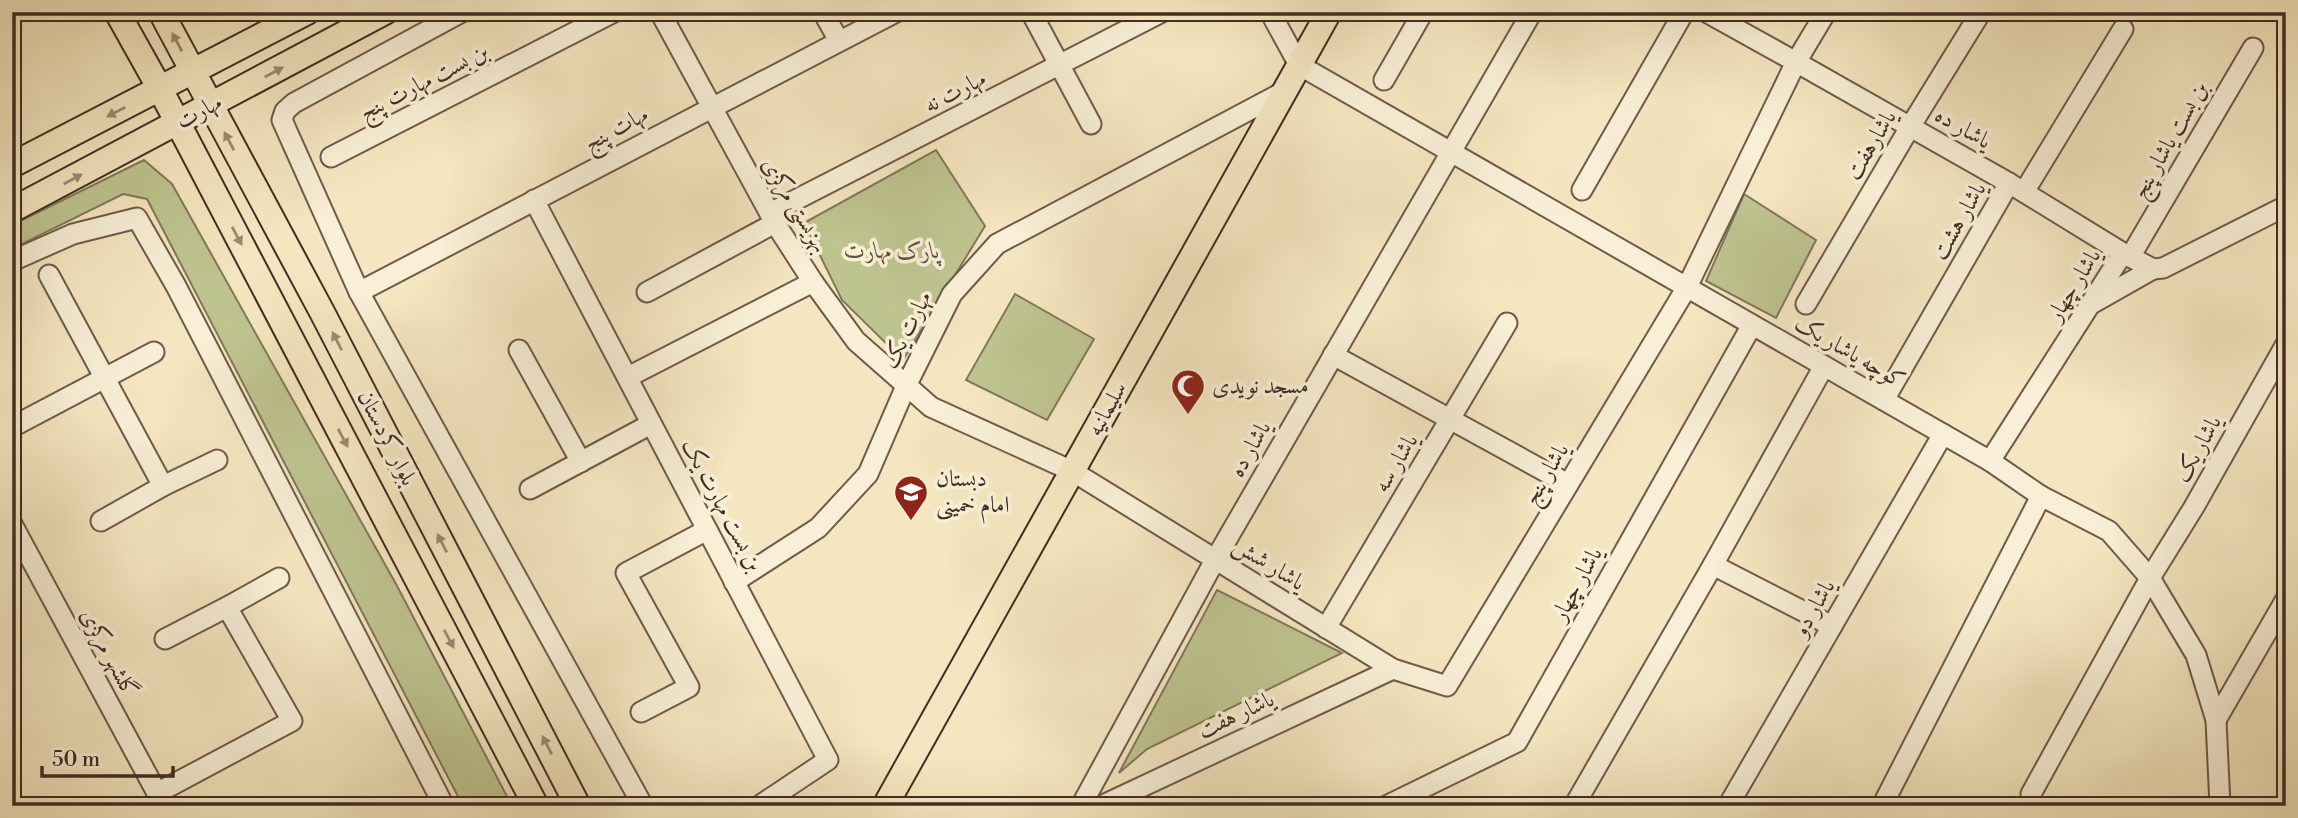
<svg xmlns="http://www.w3.org/2000/svg" width="2298" height="818" viewBox="0 0 2298 818" font-family="'Libre Bodoni',Amiri,serif">
  <rect width="100%" height="100%" fill="#f4e6c0"/>
  <filter id="stains"><feTurbulence type="fractalNoise" baseFrequency=".00286" numOctaves="4"/><feColorMatrix values="0 0 0 0 .2 0 0 0 0 .09 0 0 0 0 .02 0 0 0 .5 -.17"/></filter>
  <radialGradient id="worn" r=".72"><stop offset=".6" stop-color="#630" stop-opacity="0"/><stop offset="1" stop-color="#630" stop-opacity=".3"/></radialGradient>
  <!-- green -->
  <g fill="#bec490" stroke="#80785a" stroke-width="2">
    <path d="M936,150L985,226L903,360L842,300L804,223Z"/>
    <path d="M144,160L172,184L396,584L512,806H463L147,199L123,194L12,249V225Z"/>
    <path d="M1744,194L1816,240L1776,318L1706,281Z"/>
    <path d="M1015,294L1094,339L1047,420L966,380Z"/>
    <path d="M1217,590L1342,653L1147,749L1119,773Z"/>
  </g>
  <g fill="none" stroke-linecap="round" stroke-linejoin="round">
    <!-- minor casing -->
    <g stroke="#6f5a4b" stroke-width="23">
      <g id="minor">
        <path d="M462,12L294,103L285,111L282,120L359,292L643,806"/>
        <path d="M660,12L775,223L813,282L856,341L931,407L1072,471L1393,669L1447,686L1687,287L1796,62L1706,12"/>
        <path d="M823,12L839,41"/>
        <path d="M1031,12L1091,124"/>
        <path d="M1270,12L1299,65L1990,461L2041,496L2109,531L2150,578L2196,655L2216,720L2220,806"/>
        <path d="M1826,12L1796,62L2009,183"/>
        <path d="M1384,80L1423,12"/>
        <path d="M331,157L614,12"/>
        <path d="M1582,190L1684,12"/>
        <path d="M2024,192L2123,29"/>
        <path d="M534,200L828,760L759,806"/>
        <path d="M770,213L1162,12"/>
        <path d="M2130,257L2253,48"/>
        <path d="M12,261L73,234L137,218L176,286L444,806"/>
        <path d="M49,275L163,486"/>
        <path d="M359,292L896,12"/>
        <path d="M647,292L775,223"/>
        <path d="M2093,303L2153,269"/>
        <path d="M1806,304L1910,127L1981,12"/>
        <path d="M519,350L581,462"/>
        <path d="M1333,355L1568,484"/>
        <path d="M628,377L813,282"/>
        <path d="M1884,400L2009,183L2123,253"/>
        <path d="M12,427L154,352"/>
        <path d="M1990,461L2123,253L2153,269L2163,268L2286,206"/>
        <path d="M530,489L651,424"/>
        <path d="M101,521L163,486L217,460"/>
        <path d="M12,524L164,806"/>
        <path d="M1713,565L1832,626"/>
        <path d="M734,582L818,528L868,474L906,386L952,294L997,244L1285,91"/>
        <path d="M1326,628L1507,323"/>
        <path d="M165,639L227,607"/>
        <path d="M641,712L689,687L626,573L707,530"/>
        <path d="M2216,720L2286,599"/>
        <path d="M157,793L292,721L227,607L279,578"/>
        <path d="M2031,794L2150,578L2194,507L2286,344"/>
        <path d="M1081,806L1215,560L1532,12"/>
        <path d="M1101,806L1393,669"/>
        <path d="M1386,806L1517,742L1752,325"/>
        <path d="M1574,806L1713,565L1824,366"/>
        <path d="M1728,806L1943,434"/>
        <path d="M1882,806L2041,496"/>
      </g>
    </g>
    <!-- major casing -->
    <g stroke="#432c24" stroke-width="28">
      <g id="major">
        <path d="M117,12L160,89L536,806"/>
        <path d="M161,12L322,312L578,806"/>
        <path d="M12,165L307,12"/>
        <path d="M12,210L385,12"/>
        <path d="M885,806L1329,12"/>
      </g>
    </g>
    <!-- minor -->
    <use href="#minor" stroke="#f8efd6" stroke-width="19"/>
    <!-- major -->
    <use href="#major" stroke="#f4e6c0" stroke-width="24"/>
  </g>
  <!-- one-way arrows -->
  <defs><path id="oneway-solid" d="M-6-.8H1V-3.2L6.5 0L1 3.2V.8H-6Z" transform="scale(1.75)"/></defs>
  <g fill="#9c8972">
    <use href="#oneway-solid" transform="translate(177 42) rotate(-118)"/>
    <use href="#oneway-solid" transform="translate(274 72) rotate(-28)"/>
    <use href="#oneway-solid" transform="translate(116 112) rotate(153)"/>
    <use href="#oneway-solid" transform="translate(229 141) rotate(-118)"/>
    <use href="#oneway-solid" transform="translate(73 179) rotate(-28)"/>
    <use href="#oneway-solid" transform="translate(237 236) rotate(62)"/>
    <use href="#oneway-solid" transform="translate(337 341) rotate(-117)"/>
    <use href="#oneway-solid" transform="translate(343 438) rotate(62)"/>
    <use href="#oneway-solid" transform="translate(442 543) rotate(-117)"/>
    <use href="#oneway-solid" transform="translate(449 639) rotate(62)"/>
    <use href="#oneway-solid" transform="translate(547 745) rotate(-117)"/>
  </g>
  <!-- icons -->
  <defs>
    <g id="mosque-pin" transform="scale(1.75)"><path d="M0 17L-7.5 6A9.5 9.5 0 1 1 7.5 6Z" fill="#8f2418" stroke="#f8efd6"/><path d="M3.5-4.9A6 6 0 1 0 3.5 4.9A5 5 0 1 1 3.5-4.9Z" fill="#fff"/></g>
    <g id="school-pin" transform="scale(1.75)"><path d="M0 17L-7.5 6A9.5 9.5 0 1 1 7.5 6Z" fill="#8f2418" stroke="#f8efd6"/><path d="M0-5L7-2L0 1L-7-2ZM-4 1L0 2.5L4 1V4Q0 6-4 4Z" fill="#fff"/></g>
  </defs>
  <g fill-rule="evenodd">
    <use href="#mosque-pin" x="1188" y="386"/>
    <use href="#school-pin" x="911" y="492"/>
  </g>
  <g text-anchor="middle" dominant-baseline="central" stroke-width="7" stroke-linejoin="round" paint-order="stroke">
    <!-- street labels -->
    <g font-size="23" fill="#432c24" stroke="#f8efd6">
      <text transform="translate(424 82) rotate(-27)">بن بست مهارت پنج</text>
      <text transform="translate(955 92) rotate(-27)">مهارت نه</text>
      <text transform="translate(199 112) rotate(-28)">مهارت</text>
      <text transform="translate(1963 128) rotate(30)">یاشار ده</text>
      <text transform="translate(616 129) rotate(-28)">مهات پنج</text>
      <text transform="translate(2170 140) rotate(-60)">بن بست یاشار پنج</text>
      <text transform="translate(1871 145) rotate(-59)">یاشارهفت</text>
      <text transform="translate(795 205) rotate(59)">بهزیستی مرکزی</text>
      <text transform="translate(1959 221) rotate(-60)">یاشار هشت</text>
      <text transform="translate(2074 285) rotate(-58)">یاشار چهار</text>
      <text transform="translate(907 330) rotate(-63)">مهارت یک</text>
      <text transform="translate(1850 352) rotate(30)">کوچه یاشار یک</text>
      <text transform="translate(1107 409) rotate(-61)">سلیمانیه</text>
      <text transform="translate(387 438) rotate(63)">بلوار کردستان</text>
      <text transform="translate(1250 449) rotate(-60)">یاشار ده</text>
      <text transform="translate(2198 449) rotate(-61)">یاشار یک</text>
      <text transform="translate(1396 463) rotate(-59)">یاشار سه</text>
      <text transform="translate(1546 474) rotate(-59)">یاشار پنج</text>
      <text transform="translate(722 505) rotate(62)">بن بست مهارت یک</text>
      <text transform="translate(1269 564) rotate(32)">یاشار شش</text>
      <text transform="translate(1577 584) rotate(-61)">یاشار چهار</text>
      <text transform="translate(1814 608) rotate(-60)">یاشار دو</text>
      <text transform="translate(109 653) rotate(62)">گلشهر مرکزی</text>
      <text transform="translate(1236 715) rotate(-25)">یاشار هفت</text>
    </g>
    <!-- park labels -->
    <g font-size="23" font-style="italic" fill="#62523f" stroke="#f8efd6">
      <text x="892" y="251">پارک مهارت</text>
    </g>
    <!-- poi labels -->
    <g font-size="23" fill="#432c24" stroke="#f8efd6" text-anchor="start">
      <text x="1212" y="386">مسجد نویدی</text>
      <text x="936" y="479">دبستان<tspan x="936" dy="26">امام خمینی</tspan></text>
    </g>
  </g>
  <!-- margin -->
  <rect width="2298" height="818" fill="none" stroke="#f4e6c0" stroke-width="42"/>
  <rect x="14" y="14" width="2270" height="790" fill="none" stroke="#432c24" stroke-width="3.5"/>
  <rect x="21" y="21" width="2256" height="776" fill="none" stroke="#432c24" stroke-width="2"/>
  <!-- scale -->
  <path d="M42 766v10h131v-10" fill="none" stroke="#432c24" stroke-width="3.5"/>
  <text x="52" y="766" font-size="21" fill="#432c24" stroke="#f8efd6" stroke-width="5" paint-order="stroke">50 m</text>
  <rect width="100%" height="100%" filter="url(#stains)"/>
  <rect width="100%" height="100%" fill="url(#worn)"/>
</svg>
